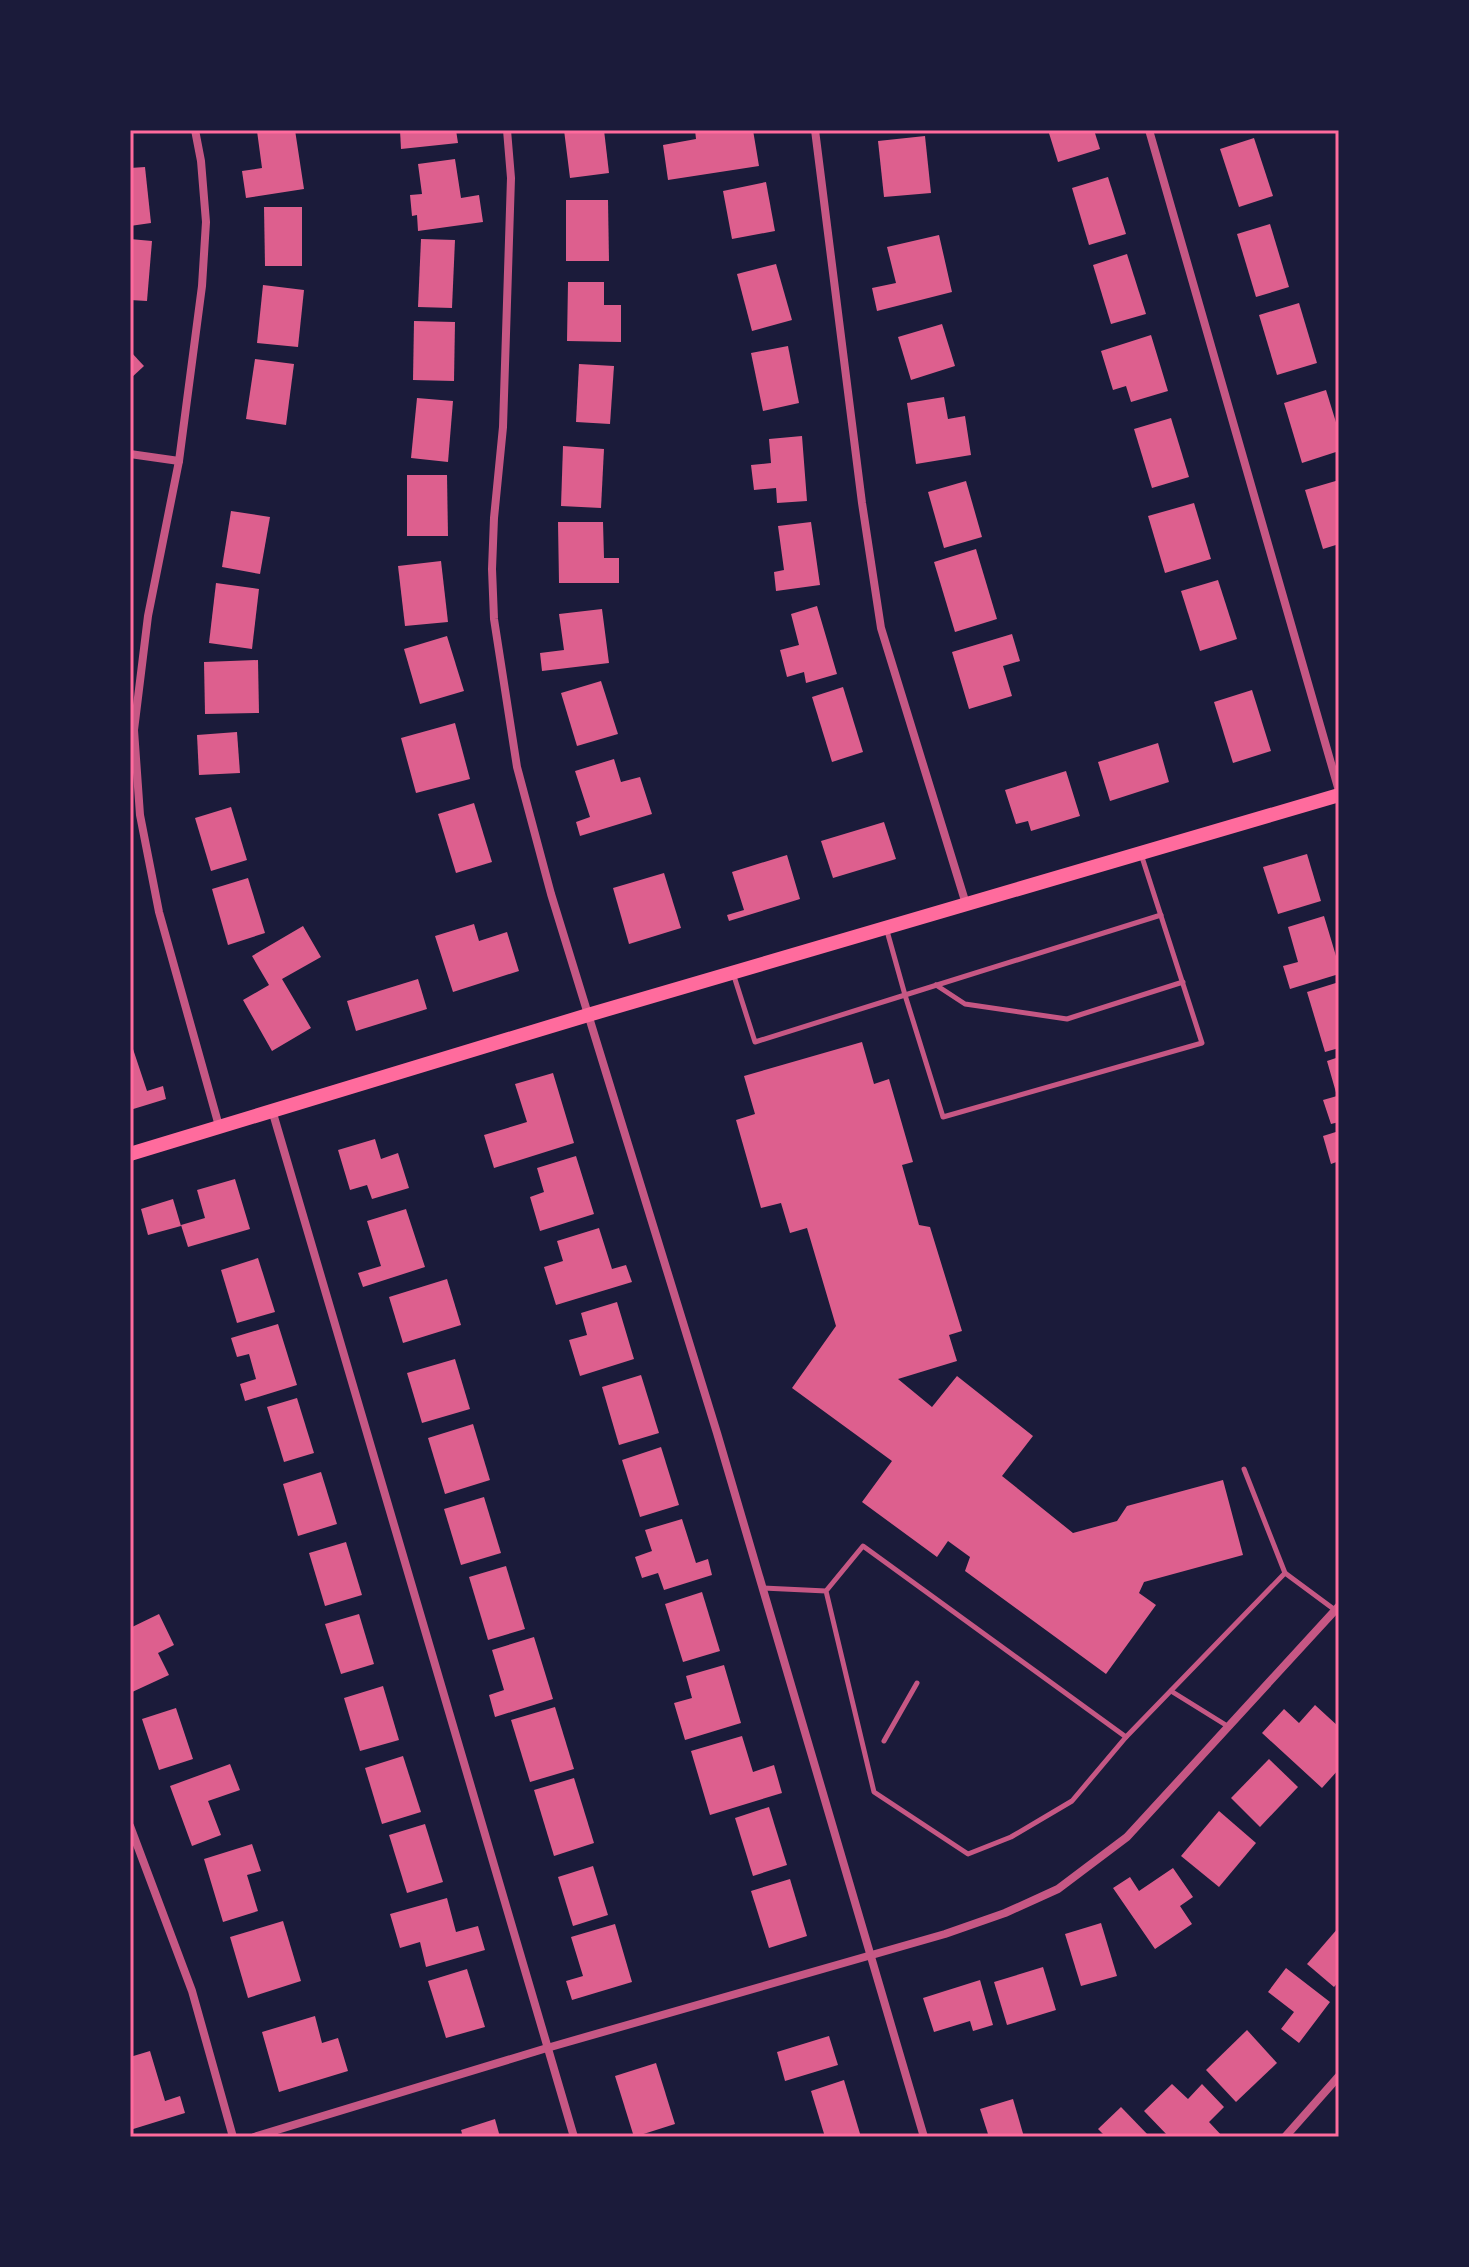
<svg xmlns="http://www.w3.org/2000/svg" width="1469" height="2267" viewBox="0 0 1469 2267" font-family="'DM Sans',sans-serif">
  <rect width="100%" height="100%" fill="#1b1b3a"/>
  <!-- building -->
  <g fill="#dd5f8e">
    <path d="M295,130L304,189L246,198L242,171L262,168L257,131Z"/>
    <path d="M400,130H456L458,143L401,149Z"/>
    <path d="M564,130H604L609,173L570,178Z"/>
    <path d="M695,130H753L759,166L668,180L663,145L696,139Z"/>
    <path d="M1048,130H1094L1100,149L1058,162Z"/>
    <path d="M925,136L931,193L884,197L878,141Z"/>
    <path d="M1254,138L1273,196L1239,207L1220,149Z"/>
    <path d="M455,159L461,198L479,195L483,222L418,231L417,215L412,216L410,195L422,194L418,164Z"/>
    <path d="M145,167L151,223L130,226V168Z"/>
    <path d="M1108,177L1126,234L1089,245L1072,188Z"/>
    <path d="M766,182L775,231L732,239L723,191Z"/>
    <path d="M566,200H608L609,261H566Z"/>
    <path d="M264,207H302V266H265Z"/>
    <path d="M1270,224L1289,287L1256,297L1237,234Z"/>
    <path d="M939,235L952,292L877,311L872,288L896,283L887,247Z"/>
    <path d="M130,239L152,241L147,301L130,300Z"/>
    <path d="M421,239L455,240L452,308L418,307Z"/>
    <path d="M1127,254L1146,314L1111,324L1093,265Z"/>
    <path d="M776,264L792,320L752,331L737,274Z"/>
    <path d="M568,282H604V305H621V342L567,341Z"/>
    <path d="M263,285L304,290L298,347L257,343Z"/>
    <path d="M1299,303L1317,363L1277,375L1259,315Z"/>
    <path d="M414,321L455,322L454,381L413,380Z"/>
    <path d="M942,324L955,366L911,380L898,337Z"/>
    <path d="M1151,335L1168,391L1131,402L1126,386L1113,390L1101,351Z"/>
    <path d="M788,346L799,403L763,411L751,353Z"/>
    <path d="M130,351L144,366L130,379Z"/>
    <path d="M255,359L294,364L286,425L246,419Z"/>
    <path d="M579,364L614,366L610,424L576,422Z"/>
    <path d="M1326,390L1339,432V451L1302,463L1284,403Z"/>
    <path d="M944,397L948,419L965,416L971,455L916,464L907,403Z"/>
    <path d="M417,398L453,401L448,462L411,458Z"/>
    <path d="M1171,418L1189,477L1152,488L1134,429Z"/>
    <path d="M802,436L807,501L777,503L776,488L754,490L751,465L771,463L769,439Z"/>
    <path d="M563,446L604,449L601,508L561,506Z"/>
    <path d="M407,475H447L448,536H407Z"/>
    <path d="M1339,480V544L1323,549L1305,490Z"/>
    <path d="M966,481L982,537L944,548L928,492Z"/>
    <path d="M1194,503L1211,559L1165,573L1148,516Z"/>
    <path d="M231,511L270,517L260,574L222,567Z"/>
    <path d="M558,522H603L604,558H619V583H559Z"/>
    <path d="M811,522L820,585L776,591L774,572L784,570L778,526Z"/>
    <path d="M976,549L997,619L955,632L934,562Z"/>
    <path d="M441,561L448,622L405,626L398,566Z"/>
    <path d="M1218,580L1237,639L1200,651L1181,591Z"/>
    <path d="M216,583L259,589L252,649L209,643Z"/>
    <path d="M817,606L837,674L806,683L804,672L787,677L780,650L799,645L791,614Z"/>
    <path d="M602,609L609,663L542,671L540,653L564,650L559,614Z"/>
    <path d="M1012,634L1020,661L1003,666L1012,696L969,709L952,652Z"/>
    <path d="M447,636L464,691L420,704L404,649Z"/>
    <path d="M258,660L259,713L205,714L204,662Z"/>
    <path d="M601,681L618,734L577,746L561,693Z"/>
    <path d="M843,687L863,752L832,762L812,697Z"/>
    <path d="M1252,690L1271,751L1233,763L1214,702Z"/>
    <path d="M455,723L470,779L416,793L401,738Z"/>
    <path d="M237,732L240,773L199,775L197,735Z"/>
    <path d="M1158,743L1169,782L1110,801L1098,762Z"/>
    <path d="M614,759L621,782L640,777L652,814L580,836L576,822L590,817L575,771Z"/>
    <path d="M1066,771L1080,816L1031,831L1028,821L1016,824L1005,790Z"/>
    <path d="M474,803L492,862L456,873L438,814Z"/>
    <path d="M231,807L247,860L211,871L195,818Z"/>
    <path d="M884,822L896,859L833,878L821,841Z"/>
    <path d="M1307,854L1321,901L1278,914L1263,867Z"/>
    <path d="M787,855L800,899L729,921L727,915L744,910L732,872Z"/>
    <path d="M664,873L681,928L629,944L613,888Z"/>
    <path d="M248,878L265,933L228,945L212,889Z"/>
    <path d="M1324,916L1339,966V974L1290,989L1283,966L1298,962L1288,927Z"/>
    <path d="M474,924L479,941L507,932L519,971L453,992L435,936Z"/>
    <path d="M303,926L321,957L282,979L311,1028L272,1051L243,1000L269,985L252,956Z"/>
    <path d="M418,979L427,1009L356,1031L347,1001Z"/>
    <path d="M1339,982V1048L1325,1052L1307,992Z"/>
    <path d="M130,1040L147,1091L163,1086L166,1099L130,1110Z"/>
    <path d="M862,1042L874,1084L889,1079L913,1162L902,1165L919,1225L930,1227L962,1331L949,1335L957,1361L898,1379L932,1407L957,1376L1033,1436L1002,1476L1073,1533L1117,1521L1127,1506L1223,1480L1243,1555L1144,1582L1139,1593L1156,1605L1106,1674L965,1571L970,1557L948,1541L937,1557L862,1502L892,1461L792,1388L836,1326L807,1228L790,1233L781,1203L761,1208L736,1120L755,1114L744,1076Z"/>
    <path d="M1339,1057V1122L1331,1124L1323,1100L1337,1096L1327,1061Z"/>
    <path d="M553,1073L574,1143L494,1168L484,1135L527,1122L515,1084Z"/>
    <path d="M1339,1131V1161L1331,1164L1323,1136Z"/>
    <path d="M375,1139L381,1159L398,1153L409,1188L372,1199L367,1185L350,1190L338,1150Z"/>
    <path d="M576,1156L594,1214L540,1231L530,1197L544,1192L537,1168Z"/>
    <path d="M235,1179L250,1229L188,1247L181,1225L205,1218L197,1190Z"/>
    <path d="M173,1199L181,1226L148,1235L141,1209Z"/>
    <path d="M406,1209L425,1267L363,1287L358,1273L381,1266L367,1221Z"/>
    <path d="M599,1228L612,1269L626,1265L632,1282L556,1305L544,1267L563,1261L557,1241Z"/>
    <path d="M258,1258L275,1312L237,1323L221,1270Z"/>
    <path d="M447,1279L461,1325L403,1343L389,1297Z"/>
    <path d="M617,1302L634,1359L580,1376L569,1340L587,1335L581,1313Z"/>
    <path d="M278,1324L297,1385L245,1401L240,1384L256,1379L249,1354L237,1357L231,1338Z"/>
    <path d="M455,1359L470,1409L422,1423L407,1373Z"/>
    <path d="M641,1375L659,1433L619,1445L602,1387Z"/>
    <path d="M297,1398L314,1453L284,1462L267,1407Z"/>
    <path d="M473,1424L490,1480L445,1494L428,1438Z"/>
    <path d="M661,1447L679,1505L640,1517L622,1460Z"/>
    <path d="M321,1472L337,1524L298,1536L283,1484Z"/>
    <path d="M484,1497L501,1553L461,1565L444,1509Z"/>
    <path d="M682,1519L696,1563L708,1559L712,1575L664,1590L658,1573L642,1578L635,1557L652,1551L645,1530Z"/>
    <path d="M346,1542L362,1595L325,1606L309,1553Z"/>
    <path d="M506,1566L525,1629L488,1640L469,1577Z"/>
    <path d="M702,1592L720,1651L683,1662L665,1604Z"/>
    <path d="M159,1614L174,1645L158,1653L169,1675L130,1693V1628Z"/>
    <path d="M359,1614L374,1664L341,1674L325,1624Z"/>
    <path d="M534,1637L553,1699L495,1717L489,1695L504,1690L492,1650Z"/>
    <path d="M724,1665L741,1723L685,1740L674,1703L692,1698L686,1676Z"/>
    <path d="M383,1686L399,1740L360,1751L344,1698Z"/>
    <path d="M1315,1705L1339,1727V1769L1322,1788L1262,1733L1284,1709L1299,1723Z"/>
    <path d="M555,1707L574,1769L530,1782L511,1720Z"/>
    <path d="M176,1708L193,1759L159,1770L142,1719Z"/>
    <path d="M742,1736L753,1772L774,1765L782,1793L710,1815L691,1751Z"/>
    <path d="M403,1756L421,1812L382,1824L365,1768Z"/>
    <path d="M1269,1759L1298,1787L1260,1827L1231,1798Z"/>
    <path d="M230,1764L240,1790L208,1801L221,1835L192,1846L170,1786Z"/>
    <path d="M574,1778L594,1843L554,1856L534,1790Z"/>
    <path d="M769,1807L787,1865L753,1876L735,1818Z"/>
    <path d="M1219,1811L1256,1843L1219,1887L1181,1856Z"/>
    <path d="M425,1824L443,1882L407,1893L389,1835Z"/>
    <path d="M252,1844L261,1871L247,1875L258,1911L223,1922L204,1859Z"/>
    <path d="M593,1866L608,1915L573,1926L558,1877Z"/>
    <path d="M1173,1868L1193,1897L1180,1906L1192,1924L1155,1949L1113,1888L1130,1877L1139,1891Z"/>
    <path d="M790,1879L807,1936L769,1948L751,1891Z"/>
    <path d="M447,1898L456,1932L478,1926L485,1950L426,1967L420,1942L400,1948L390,1914Z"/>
    <path d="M283,1921L301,1981L248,1998L230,1937Z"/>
    <path d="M1101,1923L1117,1976L1081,1986L1065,1934Z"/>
    <path d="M615,1924L632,1982L572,2000L566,1981L583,1976L571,1937Z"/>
    <path d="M1339,1927V1981L1334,1987L1307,1964Z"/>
    <path d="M1043,1967L1056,2010L1007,2025L994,1982Z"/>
    <path d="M1286,1968L1330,2002L1299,2043L1281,2029L1294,2012L1268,1992Z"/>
    <path d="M467,1969L485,2027L446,2038L428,1981Z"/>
    <path d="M980,1980L993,2025L973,2031L970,2021L934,2032L923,1998Z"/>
    <path d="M315,2016L322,2043L338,2038L348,2071L279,2092L262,2032Z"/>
    <path d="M1247,2030L1277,2063L1236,2102L1206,2070Z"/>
    <path d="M829,2036L838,2065L785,2081L777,2052Z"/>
    <path d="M150,2051L165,2101L180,2096L185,2113L130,2130V2057Z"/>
    <path d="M656,2063L675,2124L634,2137L615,2076Z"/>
    <path d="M844,2080L861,2137H825L811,2091Z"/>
    <path d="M1172,2084L1188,2099L1202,2084L1224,2107L1209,2122L1223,2137H1169L1144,2111Z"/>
    <path d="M1013,2099L1024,2137H989L980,2109Z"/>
    <path d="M1121,2107L1150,2137H1106L1098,2129Z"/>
    <path d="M495,2119L500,2137H463L461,2130Z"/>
  </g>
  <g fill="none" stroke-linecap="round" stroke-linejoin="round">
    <!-- service -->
    <g stroke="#c65784" stroke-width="5">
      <path d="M887,931L905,995L1161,915"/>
      <path d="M733,973L755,1042L905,995L943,1117L1202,1043L1141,854"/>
      <path d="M936,985L965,1004L1067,1019L1183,982"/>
      <path d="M1285,1573L1335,1610"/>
      <path d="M763,1588L826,1591L874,1792L968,1854L1011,1837L1072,1801L1126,1737L863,1546L826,1591"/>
      <path d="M1171,1691L1229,1727"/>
      <path d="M1126,1737L1285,1573L1244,1469"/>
      <path d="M884,1741L917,1683"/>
    </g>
    <!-- minor -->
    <g stroke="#c65784" stroke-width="8">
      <path d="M195,130L201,161L206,222L202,286L179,461L148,616L134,730L140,815L159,912L219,1126"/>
      <path d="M507,130L511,178L503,427L494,518L492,569L494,619L517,767L551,894L717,1433L924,2137"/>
      <path d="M815,130L862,503L881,628L966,904"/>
      <path d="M1149,130L1339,791"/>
      <path d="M130,454L179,461"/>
      <path d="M272,1110L574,2137"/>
      <path d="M130,1826L192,1991L233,2137"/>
      <path d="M254,2137L547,2048L945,1934L1005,1913L1058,1889L1127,1837L1339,1606"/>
      <path d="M1285,2137L1339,2076"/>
    </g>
    <!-- secondary -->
    <path stroke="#ff6b9d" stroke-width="14" d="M130,1154L588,1015L1339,795"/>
  </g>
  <!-- border -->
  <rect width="1469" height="2267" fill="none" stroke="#1b1b3a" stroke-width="264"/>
  <rect x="132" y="132" width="1205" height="2003" fill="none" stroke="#ff6b9d" stroke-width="3"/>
</svg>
